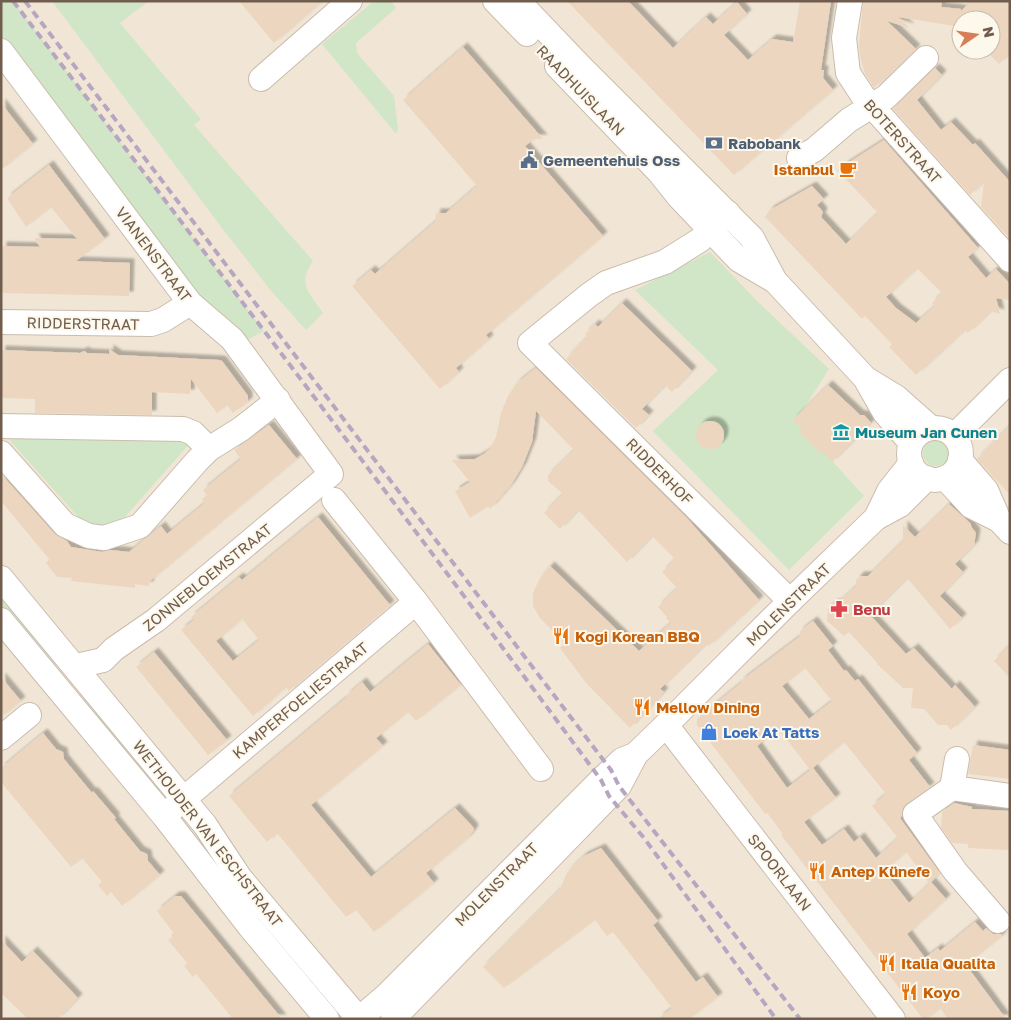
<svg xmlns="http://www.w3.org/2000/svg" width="1011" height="1020" viewBox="0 0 1011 1020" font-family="'Golos Text',sans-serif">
  <defs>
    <filter id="shadow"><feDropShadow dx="4.5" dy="-4.5" stdDeviation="1" flood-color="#0004"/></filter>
  </defs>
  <rect width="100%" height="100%" fill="#faf4e6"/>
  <!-- residential -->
  <path fill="#f1e6d5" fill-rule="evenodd" d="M1,1H1010V1019H1ZM961,20H991V50H961Z"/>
  <!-- green -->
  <g fill="#d0e6c6">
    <path d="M1,1H13L264,331L247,340L187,285L1,41Z"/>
    <path d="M52,1H149L120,23L199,117L201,119L194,125L313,261C297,284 309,293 323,313L306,330L272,292L222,228Z"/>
    <path d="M374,1H391L396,8L356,43L357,53L394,96L398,129L396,134L322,44Z"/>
    <path d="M710,252L758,302L829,369L796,421L864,496L789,570L653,431L718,370L635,290Z"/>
    <path d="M182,432L191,442L117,526C104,530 92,526 80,519L5,435Z"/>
    <circle cx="936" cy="453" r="13"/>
    <path d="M1,584L63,660L51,670L1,605Z"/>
    <path d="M90,693L167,787L165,796L157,797L78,703Z"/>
  </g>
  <!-- building -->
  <g fill="#edd6c0" fill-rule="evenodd" filter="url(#shadow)">
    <path d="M239,1H323L274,43Z"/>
    <path d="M567,1H628L673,48L706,17L713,24L737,2L747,14L724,35L748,60L772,39L793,42L800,1H831L821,70H824L823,78L833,90L734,175Z"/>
    <path d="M863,1H942L941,7L961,9V11L971,1H1010V54L999,64L991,56V20H961V27L898,17L910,28L887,21L916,49L874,88L865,74L860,56L859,44Z"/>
    <path d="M463,47L543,139H534L525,146L603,236L486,335L489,339L456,368L459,372L440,389L352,286L371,270L375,274L435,222L436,213H446L477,186L403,100Z"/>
    <path d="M935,68L942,75L917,100L941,130L951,122L973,145L975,143L1010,182V239L981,207L984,182L970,195L893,109Z"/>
    <path d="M1,103L33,144L1,170Z"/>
    <path d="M884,140L978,248L968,257L986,278L996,269L1010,284V300L996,298L1000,314L991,311L968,333L965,330L916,375L889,347L892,344L865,316L862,319L765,217L770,210L812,186L824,199L817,205L823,212L821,217L846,244L878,213L837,170ZM917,268L942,293L932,303L935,306L916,323L896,308L886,297Z"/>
    <path d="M49,165L105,239L76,261L130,263L129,296L1,293L2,246L40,247L34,238L77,239L51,207L26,227L7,198Z"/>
    <path d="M622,303L692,371L672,392L665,385L642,409L649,415L636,428L566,359L587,337L585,334L595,324L598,327Z"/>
    <path d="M109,349L118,355L219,360L222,361L248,396V402L233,413L227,405L217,413L191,379L190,394L152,392V415L35,413V399L1,398V350L80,353L84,351L87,353L109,354Z"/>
    <path d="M536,368L686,517L759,600L709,646L706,644L660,689L664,692L630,728L586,683L560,648L565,643L540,618L533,606V593L540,578L550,566L639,651L671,623L666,618L667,617L658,607L677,588L662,572L675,559L652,536L627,562L578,510L560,529L544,513L563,494L548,481V475L574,450L536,411L532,442L522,467L511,485L490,509L488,506L470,518L455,491L470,482L452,460L475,459L484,454L490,449L496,437L501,413L508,396L517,383Z"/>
    <path d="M828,385L860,415H864L871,423L832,462L823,452L821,454L799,431L802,429L793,420Z"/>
    <circle cx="710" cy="435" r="14"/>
    <path d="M269,425L297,459L150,581L149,586L135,584V588L71,581L72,578L57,577L46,563L49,559L1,501V474L55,534L67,541L71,547L102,552L110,550L129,552L161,526L167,534L205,503L202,499L207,495L203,490L241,459L234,450Z"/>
    <path d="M1010,425V495L977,459Z"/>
    <path d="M949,504L970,523L972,528L976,533L974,545L955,564L963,572L940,596L962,618L950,629L907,578L870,615L906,654L914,648L952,689L955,685L975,707L951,730L947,725H938L924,709L911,708L913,688H903L877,664H878L849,632L844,636L827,621L828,609L834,603L837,604L856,586V580L860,576H868L903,541V525L915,537Z"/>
    <path d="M318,517L390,605L289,691L286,687L253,716L181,630L194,620L191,617L213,599L239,577L242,580ZM242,619L259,640L233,661L216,641Z"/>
    <path d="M813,621L833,646L828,650L844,671L846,670L855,681L858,679L917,753L909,760L930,787L907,803L903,808L902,816L900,818L940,873L929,883L906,852L884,871L909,903L931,882L946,899L907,934L925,958L938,948L940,951L975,922L983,931L986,928L993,934H1001L1002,936L966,965L1006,1019H948L940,1008L927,1019H923L781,835L783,834L767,813L765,814L697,725V719L742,682L741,681L799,637L800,631ZM805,668L832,701L809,719L782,686ZM778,728L810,770L844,742L886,794L872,806L898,838L876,858L860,837L854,842L844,829L822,845L804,822L836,798L813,768L787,788L757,746Z"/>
    <path d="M428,644L461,685L416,721L408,712L376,738L383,746L311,805L371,877L455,808L473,827L474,830L468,838L426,873L434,883L374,932L356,910L346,917L277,833L267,842L229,796L347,697L346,696L362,682L370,692Z"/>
    <path d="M1010,645V678L994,661Z"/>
    <path d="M154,652L227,740L208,755L136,667Z"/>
    <path d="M1,677L21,701L1,717Z"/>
    <path d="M43,733L56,749L63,752L64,759L92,793L93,791L116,818L114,819L140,851L147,854L148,861L160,875L122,906L111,892L107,896L98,885L102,882L82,858L71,867L1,782V768Z"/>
    <path d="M973,745L1010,750V779L968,774Z"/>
    <path d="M954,803L972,807V809L1010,811V850L968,848V844L952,843L941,828L942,812Z"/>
    <path d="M601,848L658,921L653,925L696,982L703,977L718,997L689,1019H658L672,1008L613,932L607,936L595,920L504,988L483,967L560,889L567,873L573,866L584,856Z"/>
    <path d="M175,896H181L282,1019H233L196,974L193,977L184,966L187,963L168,940L175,935L157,911Z"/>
    <path d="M1,940L22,962L33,951L78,998L58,1019H28L1,993Z"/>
  </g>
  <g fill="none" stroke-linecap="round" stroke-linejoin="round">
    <!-- minor casing -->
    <g stroke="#cbbcad" stroke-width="26">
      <g id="minor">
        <path d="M495,1L527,34"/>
        <path d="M518,1L580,66L752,238L775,281L865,378L885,413L911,443"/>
        <path d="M850,1L844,38L848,73L863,96L1010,260"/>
        <path d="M1,51L190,303L232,339L331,474L156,620L114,649L103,660L81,665L77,669"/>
        <path d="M557,66L659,172L679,197L739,260L775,281"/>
        <path d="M261,79L350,1"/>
        <path d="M799,158L814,150L849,120L886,97L926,58"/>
        <path d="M728,213L700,240L665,262L606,283L589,295L530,343L790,601"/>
        <path d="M1,322L151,324L163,320L190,303"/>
        <path d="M868,380L896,397L931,428"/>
        <path d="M1,426L183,429L193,433L209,449"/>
        <circle cx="935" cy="454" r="26"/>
        <path d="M955,435L1010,380"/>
        <path d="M1,453L65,525L89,536L104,538L140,526L197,461L209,449L241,429L278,400"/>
        <path d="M960,460L986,490L999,520L1010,532"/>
        <path d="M945,478L971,506L999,520"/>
        <path d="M334,500L416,602L541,769"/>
        <path d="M876,518L889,491L911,463"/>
        <path d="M1,578L205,825L240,878L359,1019"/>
        <path d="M1,620L164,816L250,927L327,1019"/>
        <path d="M666,725L893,1019"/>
        <path d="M1,738L29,715"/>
        <path d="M957,759L952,788L1010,796"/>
        <path d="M952,788L915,814L955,871L998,921"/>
        <path d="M172,809L416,602"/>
        <path d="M359,1019L386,996L601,780L622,760L632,756"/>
        <path d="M393,1019L619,786L636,754L666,725L790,601L876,518L900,505L927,478"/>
      </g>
    </g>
    <!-- minor -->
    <use href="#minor" stroke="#fff" stroke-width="24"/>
    <!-- rail -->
    <g stroke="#b7a6c2" stroke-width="4" stroke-dasharray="8 5" stroke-linecap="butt">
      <path d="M13,1C210,259 407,518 601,780L609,796L644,838L776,1019"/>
      <path d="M25,1L611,770L619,786L800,1019"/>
    </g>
  </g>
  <!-- icons -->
  <defs>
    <g id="bank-bare" transform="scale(1.35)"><path d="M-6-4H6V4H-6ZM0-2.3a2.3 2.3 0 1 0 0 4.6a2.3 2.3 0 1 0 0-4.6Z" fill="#5c6f8a" stroke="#fdf8ec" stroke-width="2.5" paint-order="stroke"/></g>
    <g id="civic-bare" transform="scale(1.35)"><path d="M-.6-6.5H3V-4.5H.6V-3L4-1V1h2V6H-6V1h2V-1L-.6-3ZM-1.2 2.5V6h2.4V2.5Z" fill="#5c6f8a" stroke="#fdf8ec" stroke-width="2.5" paint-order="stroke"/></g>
    <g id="cafe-bare" transform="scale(1.35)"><path d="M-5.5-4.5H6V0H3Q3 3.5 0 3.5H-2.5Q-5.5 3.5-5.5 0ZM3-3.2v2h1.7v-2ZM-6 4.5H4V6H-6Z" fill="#e8710a" stroke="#fdf8ec" stroke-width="2.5" paint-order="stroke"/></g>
    <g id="museum-bare" transform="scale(1.35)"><path d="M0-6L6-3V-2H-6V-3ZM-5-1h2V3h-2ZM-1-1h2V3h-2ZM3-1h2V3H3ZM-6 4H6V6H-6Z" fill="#0f9aa8" stroke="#fdf8ec" stroke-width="2.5" paint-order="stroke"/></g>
    <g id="pharmacy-bare" transform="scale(1.35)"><path d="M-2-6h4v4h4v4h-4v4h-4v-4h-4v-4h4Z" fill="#e0444e" stroke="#fdf8ec" stroke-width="2.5" paint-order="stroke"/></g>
    <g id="restaurant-bare" transform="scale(1.35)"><path d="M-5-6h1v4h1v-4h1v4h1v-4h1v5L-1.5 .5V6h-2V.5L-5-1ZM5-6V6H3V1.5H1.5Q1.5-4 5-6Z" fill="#e8710a" stroke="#fdf8ec" stroke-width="2.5" paint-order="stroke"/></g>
    <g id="shop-bare" transform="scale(1.35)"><path d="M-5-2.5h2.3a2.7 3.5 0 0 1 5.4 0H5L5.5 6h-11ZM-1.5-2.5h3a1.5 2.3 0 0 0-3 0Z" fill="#3f7fe0" stroke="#fdf8ec" stroke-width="2.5" paint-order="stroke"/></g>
  </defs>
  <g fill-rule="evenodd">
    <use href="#bank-bare" x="714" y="143"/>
    <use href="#civic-bare" x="529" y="160"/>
    <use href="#cafe-bare" x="848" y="169"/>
    <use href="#museum-bare" x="841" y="432"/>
    <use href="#pharmacy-bare" x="839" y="609"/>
    <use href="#restaurant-bare" x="561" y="636"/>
    <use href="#restaurant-bare" x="642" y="707"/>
    <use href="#shop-bare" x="709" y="732"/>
    <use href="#restaurant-bare" x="817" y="871"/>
    <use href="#restaurant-bare" x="887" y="963"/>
    <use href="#restaurant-bare" x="909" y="992"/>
  </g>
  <g text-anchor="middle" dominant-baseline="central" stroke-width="4" stroke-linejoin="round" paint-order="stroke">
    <!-- street labels -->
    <g font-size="15" fill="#715d4d" stroke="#fdf8ec">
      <text transform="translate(581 90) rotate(46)">RAADHUISLAAN</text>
      <text transform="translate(903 141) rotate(48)">BOTERSTRAAT</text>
      <text transform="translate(154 254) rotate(53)">VIANENSTRAAT</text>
      <text transform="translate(83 323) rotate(1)">RIDDERSTRAAT</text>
      <text transform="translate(660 471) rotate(45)">RIDDERHOF</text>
      <text transform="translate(207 577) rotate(-39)">ZONNEBLOEMSTRAAT</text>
      <text transform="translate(788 604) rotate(-44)">MOLENSTRAAT</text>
      <text transform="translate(300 700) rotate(-40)">KAMPERFOELIESTRAAT</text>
      <text transform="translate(208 833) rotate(52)">WETHOUDER VAN ESCHSTRAAT</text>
      <text transform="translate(780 872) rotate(52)">SPOORLAAN</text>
      <text transform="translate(496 884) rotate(-45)">MOLENSTRAAT</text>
    </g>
    <!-- service labels -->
    <g font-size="15" font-weight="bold" fill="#4e5e75" stroke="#fdf8ec" text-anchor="start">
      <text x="728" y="143">Rabobank</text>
      <text x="543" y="160">Gemeentehuis Oss</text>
    </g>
    <!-- food labels -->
    <g font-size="15" font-weight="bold" fill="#c56008" stroke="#fdf8ec" text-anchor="start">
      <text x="834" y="169" text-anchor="end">Istanbul</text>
      <text x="575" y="636">Kogi Korean BBQ</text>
      <text x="656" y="707">Mellow Dining</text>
      <text x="831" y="871">Antep Künefe</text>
      <text x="901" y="963">Italia Qualita</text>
      <text x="923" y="992">Koyo</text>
    </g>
    <!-- culture labels -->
    <g font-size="15" font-weight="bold" fill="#0d838f" stroke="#fdf8ec" text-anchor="start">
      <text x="855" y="432">Museum Jan Cunen</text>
    </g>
    <!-- health labels -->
    <g font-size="15" font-weight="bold" fill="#be3a42" stroke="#fdf8ec" text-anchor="start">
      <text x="853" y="609">Benu</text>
    </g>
    <!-- shop labels -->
    <g font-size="15" font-weight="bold" fill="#366cbe" stroke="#fdf8ec" text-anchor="start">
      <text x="723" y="732">Loek At Tatts</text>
    </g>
  </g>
  <!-- border -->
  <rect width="1011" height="1020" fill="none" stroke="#715d4d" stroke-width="5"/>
  <!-- north arrow -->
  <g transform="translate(976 35) rotate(77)"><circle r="24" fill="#fdf8ec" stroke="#c5baac"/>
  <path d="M0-4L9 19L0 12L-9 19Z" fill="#d87e57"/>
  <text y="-8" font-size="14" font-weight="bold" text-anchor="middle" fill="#715d4d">N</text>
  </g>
</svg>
